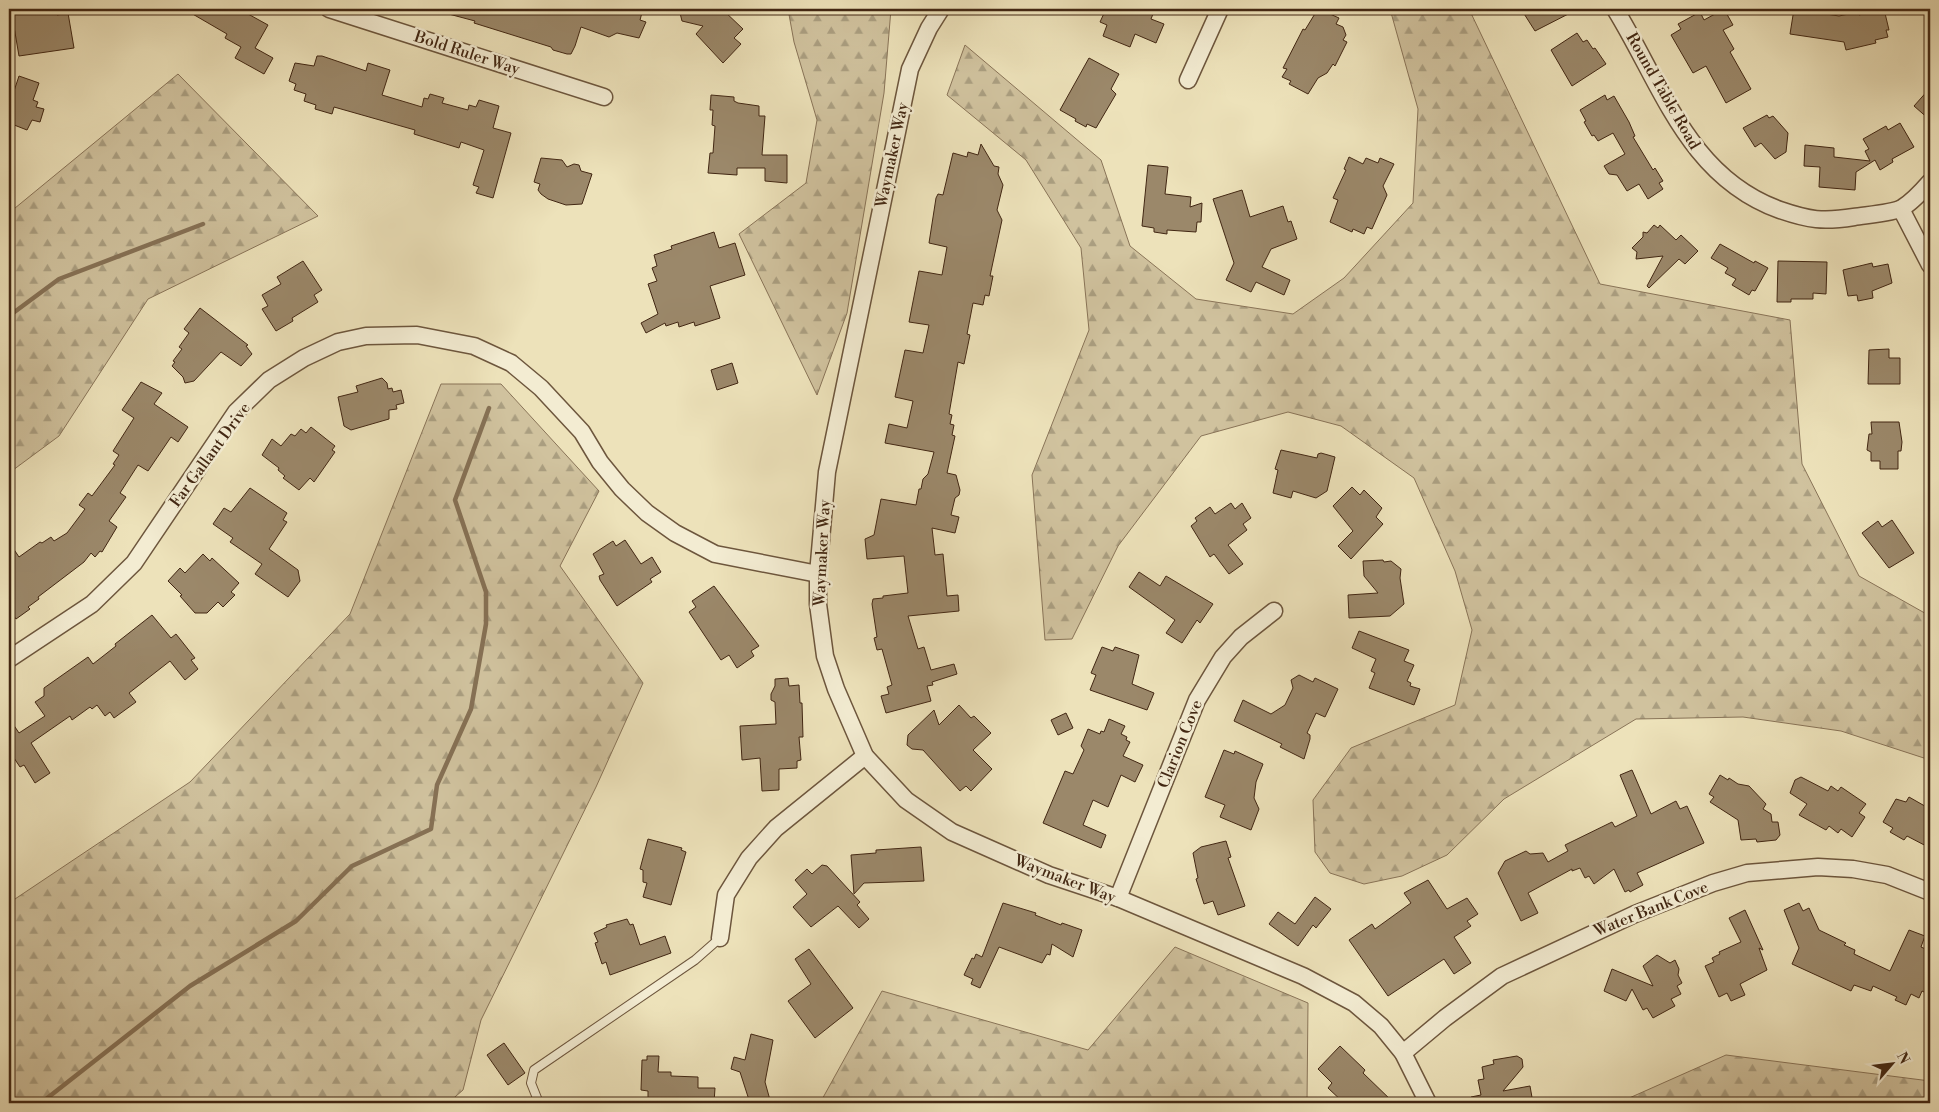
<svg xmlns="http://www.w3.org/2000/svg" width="1939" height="1112" viewBox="0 0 1939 1112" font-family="'Libre Bodoni',serif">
  <defs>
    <pattern id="forest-firs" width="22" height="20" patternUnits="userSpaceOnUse" patternTransform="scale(1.25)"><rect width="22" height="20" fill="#d0c29e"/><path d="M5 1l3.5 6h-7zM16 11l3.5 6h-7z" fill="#aa9e80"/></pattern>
  </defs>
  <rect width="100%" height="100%" fill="#ede2ba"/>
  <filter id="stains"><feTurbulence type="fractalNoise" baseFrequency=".004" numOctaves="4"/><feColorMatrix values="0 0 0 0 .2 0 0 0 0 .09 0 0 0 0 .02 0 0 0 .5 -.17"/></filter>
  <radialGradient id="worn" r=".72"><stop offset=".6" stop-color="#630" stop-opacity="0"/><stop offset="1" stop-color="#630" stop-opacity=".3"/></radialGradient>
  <!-- forest -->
  <g fill="url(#forest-firs)" stroke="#897458">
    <path d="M788,9H891L884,93L847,313L817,395L739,234L806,183L817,120L794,42Z"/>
    <path d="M1390,9H1469L1600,284L1790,320L1802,464L1859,576L1930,616V760L1841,731L1743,717L1636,719L1504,799L1447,855L1402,876L1364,884L1330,873L1315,852L1313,800L1351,748L1455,705L1472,630L1455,571L1414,478L1341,426L1288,412L1201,436L1118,546L1072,639L1045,640L1032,475L1089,330L1081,248L1026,160L947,95L965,45L1101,160L1130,246L1196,299L1293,314L1344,278L1413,203L1418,109Z"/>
    <path d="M178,74L318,216L148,299L59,436L9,473V213Z"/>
    <path d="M441,384H501L599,491L560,566L643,683L596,787L481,1020L463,1090L448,1103H9V903L190,782L350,614Z"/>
    <path d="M1175,947L1308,1003L1307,1103H820L882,991L1088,1050Z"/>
    <path d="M1726,1055L1930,1081V1103H1618Z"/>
  </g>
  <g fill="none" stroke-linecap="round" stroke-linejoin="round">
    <!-- stream -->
    <g stroke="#867155" stroke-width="4.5">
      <path d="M9,316L59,279L203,224"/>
      <path d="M41,1103L190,986L296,921L352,866L431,829L437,785L471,709L486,624V592L455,500L489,408"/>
    </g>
  </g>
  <!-- building -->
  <g fill="#9b886a" stroke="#422713">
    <path d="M11,9H56L57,15L68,13L74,48L19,56Z"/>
    <path d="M184,9H239L268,25L255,48L273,58L264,74L235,58L241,47L225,38L227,34Z"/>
    <path d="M446,9H643L640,20L646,22L639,38L617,33L609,37L581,27L575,46L571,54H567L553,50L551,47L474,23L475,21L445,13Z"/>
    <path d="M679,9H722L743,29L734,38L741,44L723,63L696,34L703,26L682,21Z"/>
    <path d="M1106,9H1155L1151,19L1164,24L1156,43L1135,34L1130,47L1103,36L1107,25L1100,22Z"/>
    <path d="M1521,9H1578L1535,31Z"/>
    <path d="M1724,9L1733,25L1723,30L1734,49L1730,52L1751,89L1726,103L1706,66L1693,73L1671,35L1681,29L1678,24L1700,12L1704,20Z"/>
    <path d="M1794,9L1839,16L1858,12L1859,15L1884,9L1889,30H1886L1888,37L1875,40L1876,43L1846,50L1844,42L1790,34Z"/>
    <path d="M1321,10L1339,18L1336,24L1343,27L1346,35L1343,40L1347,42L1335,66L1333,64L1327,73L1318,78L1308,94L1289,84L1291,81L1282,77L1287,69L1283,68L1303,29L1305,30L1316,12Z"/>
    <path d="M1577,33L1583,42L1587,40L1593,49L1595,48L1606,64L1572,86L1551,50Z"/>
    <path d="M317,56H322L366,71L368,63L390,70L382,95L422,107L424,98L428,99L430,94L444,98L442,103L468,110L469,105L476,107L479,100L499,106L493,128L511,133L493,198L476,193L479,187L473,185L484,150L461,142L459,148L414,134L415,130L334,107L332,114L315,109L316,105L304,101L306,94L294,90L296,84L289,81L295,63L314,66Z"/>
    <path d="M1089,58L1119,74L1111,89L1116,94L1096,128L1087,124L1086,127L1075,121L1076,119L1060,110Z"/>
    <path d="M19,76L39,83L33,100L38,102L36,107L44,109L40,122L32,120L27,130L9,123V95L12,97Z"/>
    <path d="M1930,88V120L1914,106Z"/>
    <path d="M711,95L734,97V101L738,103L759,106V116H765L762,155H787V183L765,181V168H737V175L708,173L710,153H713L715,126L712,125L713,110H710Z"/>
    <path d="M1605,95L1607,100L1614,96L1629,122L1635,136L1633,137L1653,170L1655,168L1663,181L1659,183L1663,189L1648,199L1639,184L1627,191L1617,175L1609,174L1604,166L1625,154L1613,133L1598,141L1594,135L1592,136L1584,122L1586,121L1580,110Z"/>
    <path d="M1767,115L1769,118L1773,116L1788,133L1786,152L1775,159L1761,143L1755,147L1743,128Z"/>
    <path d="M1900,123L1914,147L1892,159L1893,162L1880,170L1875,160L1856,172L1855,190L1819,187L1820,167L1804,166L1805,145L1834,148V157L1870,161L1865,151L1869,149L1863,139L1886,126L1888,130Z"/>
    <path d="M981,144L994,166L999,167L998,174L1003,185L997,210L1002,220L990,276H993L989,296L985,295L983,305L973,303L967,334L970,335L964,364L958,362L949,414L952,415L950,424L954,425L952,435L955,436L947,473L956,475L960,490L959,495L955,498L951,515L959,517L955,533L932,528L935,555L943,554L947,596L958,595L959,611L908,616L918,649L924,647L931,670L954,664L957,674L932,682L933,685L927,686L931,701L886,713L881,696L889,694L887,687L892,685L882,649L877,650L874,638L877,637L872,604L873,599L883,598V596L908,593L904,556L867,559L865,539L874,535L881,499L916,505L919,489H921L923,479L928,474L934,452L885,443L889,424L907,428L913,401L895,397L905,350L923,353L929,325L909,322L919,271L942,275L947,247L929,243L936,198L938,194L943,195L953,153L967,157L968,152L978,155Z"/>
    <path d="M1349,157L1363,164L1366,158L1378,163L1380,158L1394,164L1383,186L1387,195L1372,229L1367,227L1364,234L1353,229L1352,232L1330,222L1338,200L1333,198L1346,170L1344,169Z"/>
    <path d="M541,158L562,160L567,167L574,164L579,165L581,171L592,174L582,204L566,205L548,199L541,194L538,190L540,184L534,182Z"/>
    <path d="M1148,165L1168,167L1165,194L1191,197L1190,207L1202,203L1201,222H1197L1196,232L1167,230V234L1154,232V228L1142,226Z"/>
    <path d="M1242,190L1250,217L1283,206L1288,222L1291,221L1297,239L1271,249L1262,267L1290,280L1284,295L1256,282L1251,292L1226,280L1234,263L1213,199Z"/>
    <path d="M1654,225L1658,228L1660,225L1676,240L1681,235L1698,251L1685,264L1679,259L1649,288L1647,286L1663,256L1636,259L1637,252L1632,248L1643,237V232L1647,233Z"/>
    <path d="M714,232L719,248L735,243L745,275L710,286L720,318L695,326L694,322L679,327L678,322L666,326L665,323L646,333L641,323L658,314L648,284L657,281L652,268L657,266L654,255L672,249L671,246Z"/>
    <path d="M1720,244L1754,263L1755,261L1768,268L1755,291L1752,290L1749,295L1732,285L1736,279L1725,273L1728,268L1711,258Z"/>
    <path d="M303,261L322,290L314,295L318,302L292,318L293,321L276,331L262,309L268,306L262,295L281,284L277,277Z"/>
    <path d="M1778,261L1827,262L1826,294L1813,293V299H1791V302H1777Z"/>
    <path d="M1872,263L1873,267L1888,264L1892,283L1872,291L1873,298L1858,301L1857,295L1848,296L1843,270Z"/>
    <path d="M200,308L248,345L246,346L252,354L241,366L221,352L194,381L185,383L183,377L172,366L175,362L173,361L182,349L179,347L189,333L184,329Z"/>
    <path d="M1889,349V358H1900V384H1868L1869,350Z"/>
    <path d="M732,363L738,383L717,390L711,370Z"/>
    <path d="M382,378L387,383L388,389L392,388L393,392L401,390L404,403L396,405L397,409L389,410V419L351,430L344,426L338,397L358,392L356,386Z"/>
    <path d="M141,382L162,393L154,404L188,427L178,442L171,437L148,471L138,465L120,493L126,497L109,521L117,527L102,552L100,551L95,557L91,553L84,562L38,597L39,599L28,607L30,609L16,619L9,609V542L19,557L40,542L42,543L51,537L54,541L67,533L85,509L79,505L88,493L92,496L115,465L113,464L119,455L113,451L134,418L122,410Z"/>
    <path d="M1871,422H1899L1902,442L1901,451H1898V469H1880V461H1871V452L1867,450L1869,434H1872Z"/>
    <path d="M311,427L335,446L332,450L335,452L314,482L310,478L299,490L283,478L285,476L278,470L279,468L262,455L272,439L281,446L291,434L295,436L301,429L306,433Z"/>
    <path d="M1281,450L1317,458L1318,454L1321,453L1335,457L1327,491L1316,498L1293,491L1291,498L1273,493L1278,470L1275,469Z"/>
    <path d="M1352,487L1360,495L1364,490L1382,508L1376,517L1383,524L1351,559L1338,546L1353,531L1333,506Z"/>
    <path d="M250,488L287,513L283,520L287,522L269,549L298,570L300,581L288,597L255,574L262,564L230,542L233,538L213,524L224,508L231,512Z"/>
    <path d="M1231,503L1235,509L1242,503L1251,518L1243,524L1247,530L1228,545L1243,564L1229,574L1214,554L1210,557L1191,526L1197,521L1195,518L1210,507L1215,514Z"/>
    <path d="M1892,520L1914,553L1889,568L1862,533L1878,521L1882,527Z"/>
    <path d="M625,540L641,564L652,557L661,572L650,579L652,582L617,606L600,580L599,576L604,574L593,554L613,541L616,546Z"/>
    <path d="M203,554L210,561L212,558L239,583L231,592L235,595L223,607L218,602L207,613H195L180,596L182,595L168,581L180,568L185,573Z"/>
    <path d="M1383,560L1384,562L1391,561L1401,569L1400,578L1404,604L1390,616L1349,618L1348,595L1378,593L1364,576L1363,561Z"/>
    <path d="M1139,572L1160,586L1166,576L1213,604L1200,623L1197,620L1182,643L1166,633L1175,620L1129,587Z"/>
    <path d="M714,586L759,646L751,651L754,656L737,668L729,655L721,660L689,612L696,607L692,601Z"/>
    <path d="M152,615L171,638L176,634L195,658L191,660L198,669L185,680L170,661L129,693L136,702L114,718L110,712L105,716L97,705L92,709L90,707L72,720L70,716L31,743L50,773L35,783L24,765L20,767L14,758L9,761V718L19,733L45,716L35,702L44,696V688L88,657L93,664L116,646L115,644Z"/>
    <path d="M1359,631L1409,650L1404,661L1414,665L1407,681L1411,683L1410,686L1420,689L1414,705L1369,688L1375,673L1371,671L1376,659L1352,648Z"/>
    <path d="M1102,647L1113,651L1115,647L1139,655L1132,684L1154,693L1147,710L1090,690L1096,675L1091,673Z"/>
    <path d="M1299,675L1313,682L1315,678L1338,689L1325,717L1316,713L1307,733L1310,735V739L1304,759L1280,747L1282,744L1234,721L1243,700L1271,714L1285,705L1293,688L1291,680Z"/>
    <path d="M788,678L789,686L799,685L800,703H802L803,737H799L801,760L797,761V768L779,769V790L762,791L760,758L742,760L740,726L776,724L775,702L771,700V694L775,686V679Z"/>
    <path d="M959,705L971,718L974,716L991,733L973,750L992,769L971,791L966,786L960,791L923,750L912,749L907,745L908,735L934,710L939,725Z"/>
    <path d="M1066,713L1073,728L1058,735L1051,720Z"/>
    <path d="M1109,719L1125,726L1121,734L1127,737L1126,740L1130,742L1123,756L1143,765L1135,782L1121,775L1108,807L1093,800L1083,825L1106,835L1101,848L1043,823L1065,771L1073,774L1084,750L1081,746L1088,729L1100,734L1101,731L1104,732Z"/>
    <path d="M1224,750L1234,754L1235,751L1263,764L1256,782L1254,798L1259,809L1251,830L1220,817L1225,805L1205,797Z"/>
    <path d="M1632,770L1651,814L1676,801L1680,809L1687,806L1704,843L1637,873L1643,885L1630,892L1629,890L1625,892L1614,869L1594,884L1589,876L1585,878L1580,868L1572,871V869L1528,893L1538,913L1521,921L1498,873L1505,861L1526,851L1530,854L1543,853L1548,862L1568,851L1565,845L1612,822L1615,827L1637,816L1620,775Z"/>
    <path d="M1720,775L1728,780L1729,778L1738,784L1749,786L1766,804L1763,809L1771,814L1772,822H1778L1780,835L1776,840L1757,842L1756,839L1741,840L1738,820L1710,802L1714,797L1709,794Z"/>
    <path d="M1801,777L1828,791L1831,786L1838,791L1841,787L1866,804L1859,813L1865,817L1852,837L1841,829L1838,833L1829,826L1826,830L1799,815L1807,804L1790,793L1795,780Z"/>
    <path d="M1909,797L1930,809V848L1907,836L1904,840L1890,832L1893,828L1883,822L1896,799L1906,802Z"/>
    <path d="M648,839L682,848L681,850L686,852L671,905L643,897L647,883L643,882V870L640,869Z"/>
    <path d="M1226,841L1231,857L1228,858L1245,906L1218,915L1213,901L1204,904L1196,879L1198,878L1193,853L1201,847Z"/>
    <path d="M921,847L924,881L864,883L854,894L851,855L876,853V850Z"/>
    <path d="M822,865L827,866L860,902L857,905L869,919L859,928L838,906L811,927L793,907L807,894L795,880L807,869L812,874Z"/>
    <path d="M1428,880L1447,909L1467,898L1478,914L1467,921L1471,926L1454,937L1471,963L1454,974L1444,959L1388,996L1349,940L1372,924L1375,929L1411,903L1404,893Z"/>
    <path d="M1315,897L1331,909L1316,928L1313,925L1298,946L1269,924L1278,912L1295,924Z"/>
    <path d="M1003,903L1036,913L1035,915L1061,925L1062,923L1082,930L1073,957L1052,944L1050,955L1047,954L1042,963L999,947L980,988L971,984L973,979L964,975L972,958L974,959L976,954L982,957Z"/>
    <path d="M1799,903L1803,911L1809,908L1819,930L1846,943L1844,945L1855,950L1854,954L1890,971L1909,930L1925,936L1921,947L1930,951V995L1922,991L1919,998L1911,994L1906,1005L1895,1000L1897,997L1873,986L1871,991L1854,985L1851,991L1792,964L1799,948L1784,910Z"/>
    <path d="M1745,910L1763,950L1759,948L1767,970L1740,984L1745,995L1731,1001L1727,993L1719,997L1705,966L1714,962L1712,958L1720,954L1719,952L1741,942L1729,918Z"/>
    <path d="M627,919L630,925L633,924L640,945L665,936L671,953L610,975L606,962L602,964L595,943L598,942L594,933L607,927L606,925Z"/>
    <path d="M809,949L853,1008L815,1038L788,1001L811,984L795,959Z"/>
    <path d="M1657,955L1670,963L1675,960L1679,969L1678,975L1682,983L1677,986L1681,994L1671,999L1675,1006L1653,1018L1647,1008L1643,1010L1632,989L1626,1001L1604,991L1612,969L1653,986L1643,966Z"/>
    <path d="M751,1034L773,1040L765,1082L770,1100L761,1103H750L740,1072L731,1069L734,1057L745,1060Z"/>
    <path d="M504,1043L525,1073L508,1085L487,1055Z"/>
    <path d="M1340,1046L1365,1070L1363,1073L1394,1103H1344L1328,1088L1332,1083L1318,1069Z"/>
    <path d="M647,1056H659L658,1072H671V1076L698,1077V1088H715L714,1103H648V1091L641,1090L642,1060H647Z"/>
    <path d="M1517,1056L1522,1059L1523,1067L1503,1091L1530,1086L1533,1103H1471V1097L1481,1095L1478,1080L1484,1079L1482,1067L1494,1064L1493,1060Z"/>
  </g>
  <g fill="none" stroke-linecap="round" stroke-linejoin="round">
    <!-- lane casing -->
    <g stroke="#6d563d" stroke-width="10">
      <path id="lane" d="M539,1103L531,1083L534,1070L695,960L720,938"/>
    </g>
    <!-- street casing -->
    <g stroke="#6d563d" stroke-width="19">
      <g id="street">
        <path d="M329,9L604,97"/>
        <path d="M941,9L929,28L910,69L827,472L818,574V604L825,656L836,689L865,756L906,800L952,832L1049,875L1118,898L1303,976L1354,1003L1381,1026L1403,1053L1428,1103"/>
        <path d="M1615,9C1662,85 1688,177 1780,210C1809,220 1823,222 1854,217C1866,215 1893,213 1902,208C1912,202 1923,190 1930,182"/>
        <path d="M1188,80L1220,9"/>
        <path d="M1901,209L1930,265"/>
        <path d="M9,659L92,604L134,563L236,412L269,380L304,358L338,342L366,336L417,335L474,346L511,363L541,388L582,432L600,462L622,489L647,513L675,533L715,554L818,574"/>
        <path d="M1118,898L1197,700L1223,657L1241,637L1274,611"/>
        <path d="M720,938L726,895L749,858L776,828L865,756"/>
        <path d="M1403,1053L1445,1018L1502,976L1635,914L1713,883L1747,873L1818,867L1853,869L1887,875L1930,892"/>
      </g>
    </g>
    <!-- lane -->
    <use href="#lane" stroke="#f3ecd2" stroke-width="8"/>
    <!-- street -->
    <use href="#street" stroke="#f3ecd2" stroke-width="16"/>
  </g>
  <g text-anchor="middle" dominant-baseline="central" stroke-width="5" stroke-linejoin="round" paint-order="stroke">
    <!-- street labels -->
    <g font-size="16" fill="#422713" stroke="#f3ecd2">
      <text transform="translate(467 53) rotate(18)">Bold Ruler Way</text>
      <text transform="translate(1663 91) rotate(60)">Round Table Road</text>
      <text transform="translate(892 155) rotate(-78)">Waymaker Way</text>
      <text transform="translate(210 455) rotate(-54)">Far Gallant Drive</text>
      <text transform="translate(822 553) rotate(-87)">Waymaker Way</text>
      <text transform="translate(1180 744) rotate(-68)">Clarion Cove</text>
      <text transform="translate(1065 879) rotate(21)">Waymaker Way</text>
      <text transform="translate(1651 909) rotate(-22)">Water Bank Cove</text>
    </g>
  </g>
  <!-- margin -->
  <rect width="1939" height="1112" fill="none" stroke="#ede2ba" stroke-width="30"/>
  <rect x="10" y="10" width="1919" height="1092" fill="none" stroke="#422713" stroke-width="2.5"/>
  <rect x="15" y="15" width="1909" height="1082" fill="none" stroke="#422713"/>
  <!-- north arrow -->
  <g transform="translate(1892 1064) rotate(62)" stroke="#f3ecd2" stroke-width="4" paint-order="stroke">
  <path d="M0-4L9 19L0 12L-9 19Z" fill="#422713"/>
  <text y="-8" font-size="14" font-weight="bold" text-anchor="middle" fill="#422713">N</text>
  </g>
  <rect width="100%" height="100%" filter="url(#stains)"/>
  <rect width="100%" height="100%" fill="url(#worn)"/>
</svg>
